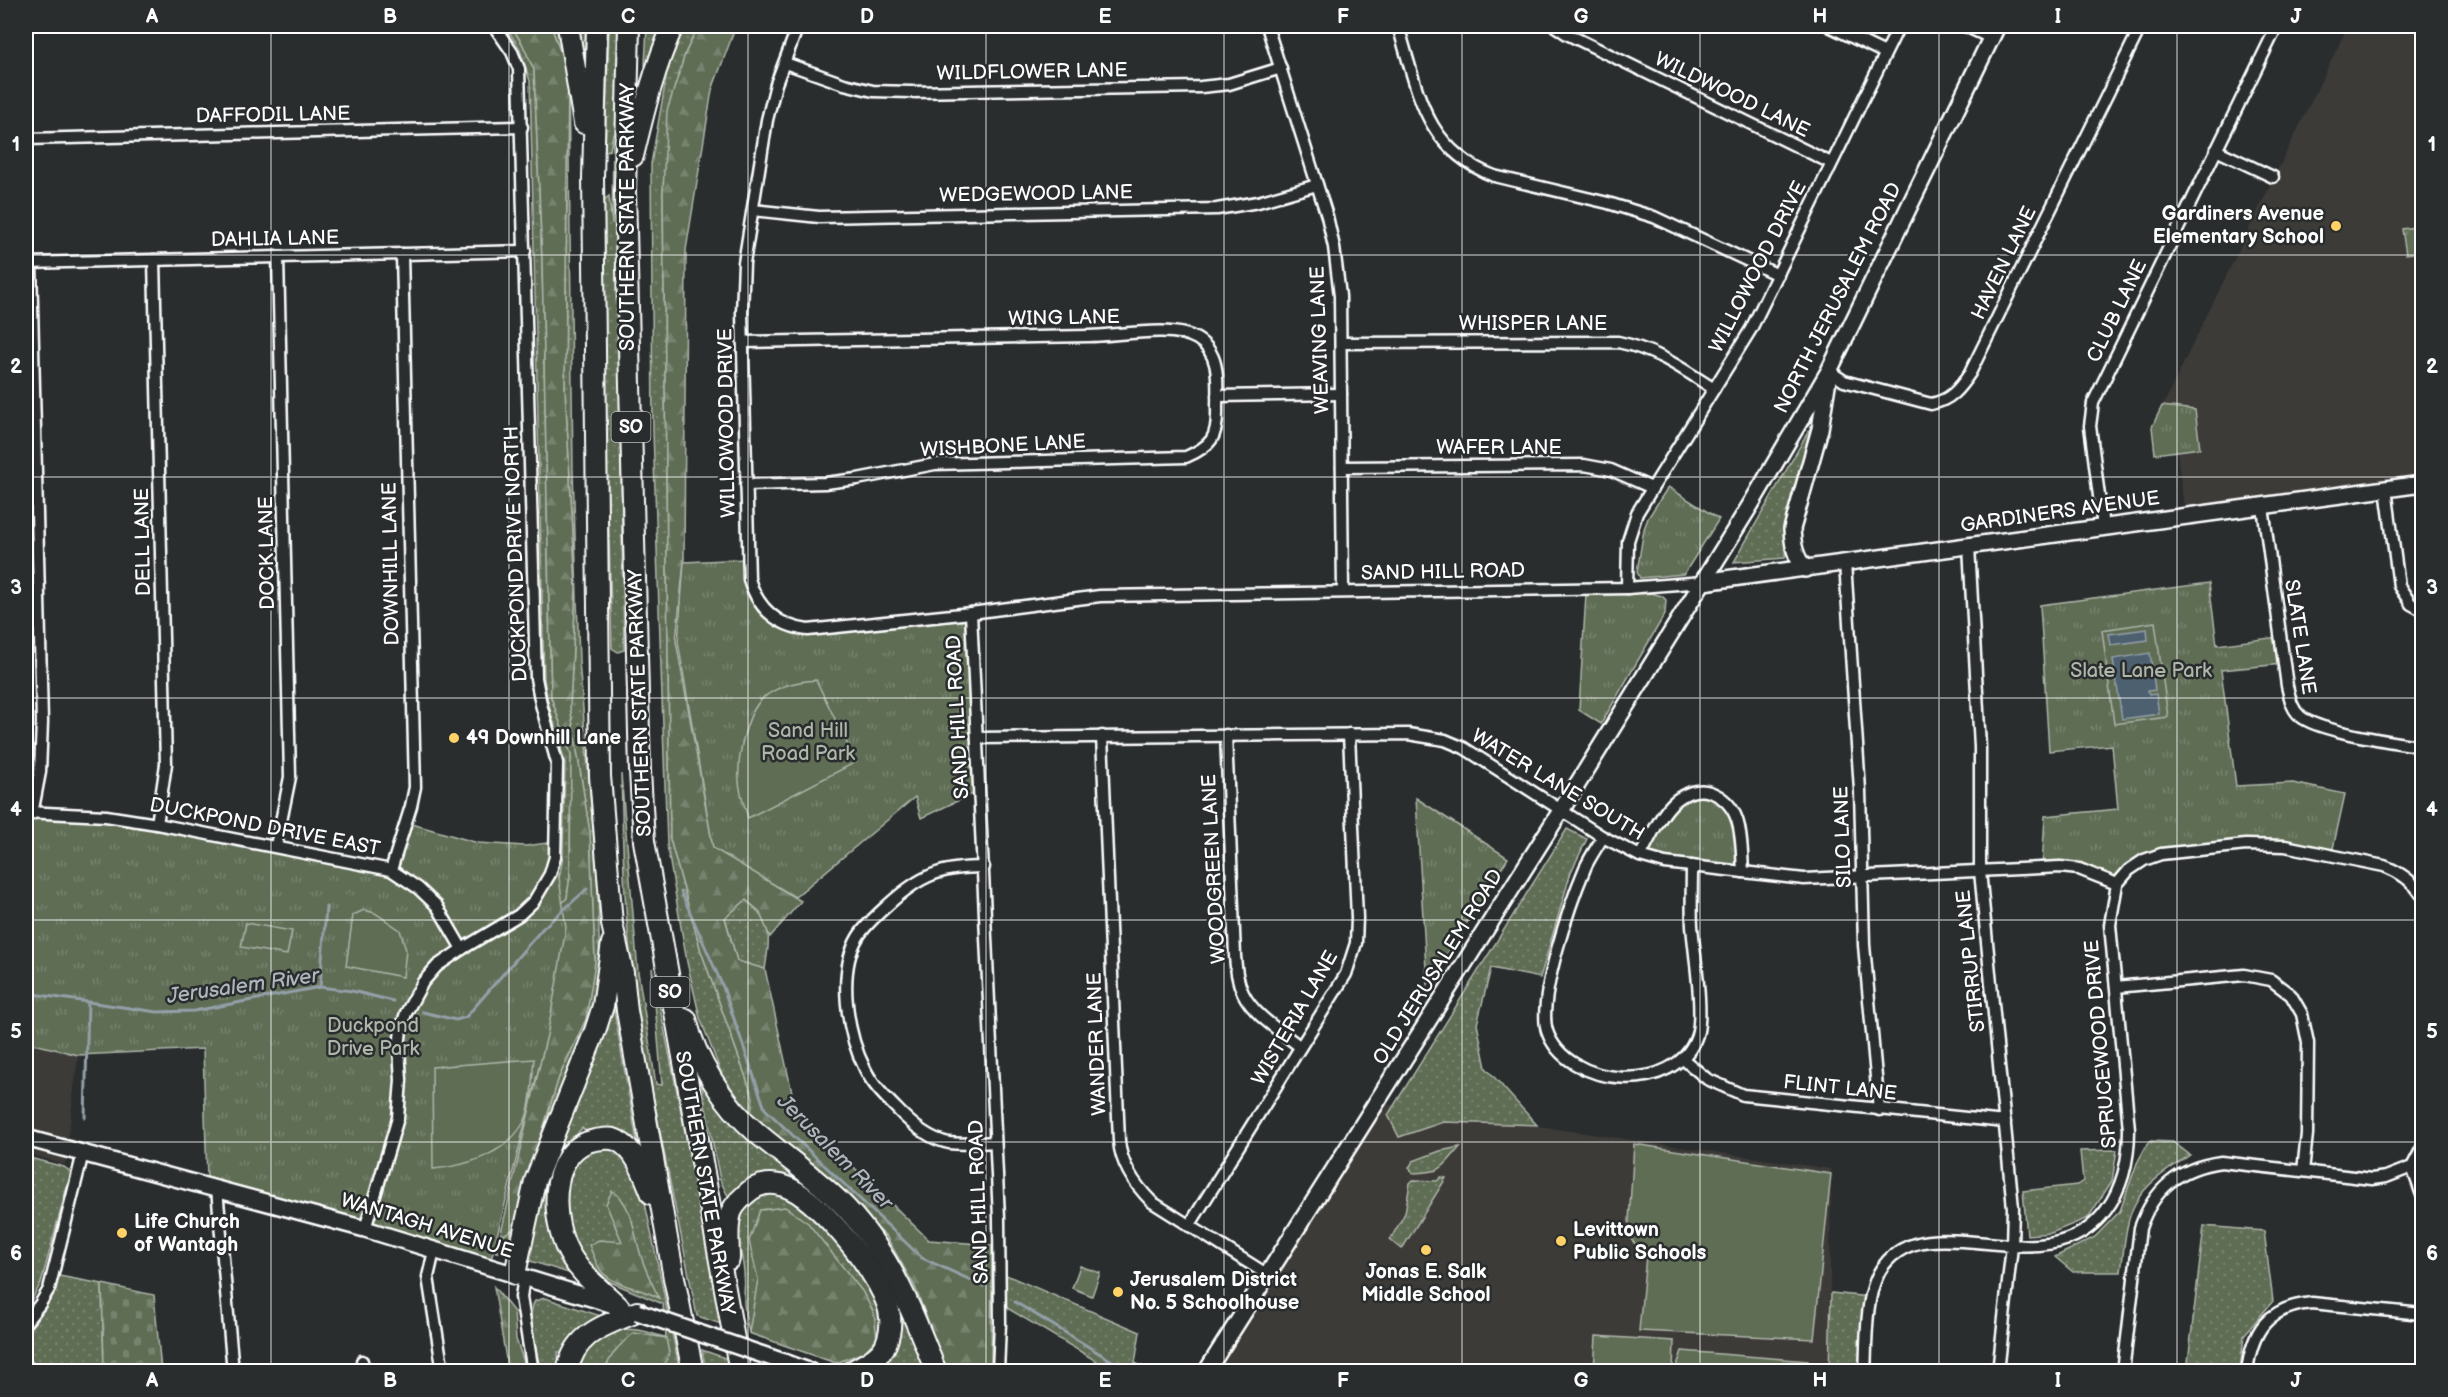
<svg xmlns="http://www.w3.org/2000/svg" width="2448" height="1397" viewBox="0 0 2448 1397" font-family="'Balsamiq Sans',sans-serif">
  <defs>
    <pattern id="grass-dots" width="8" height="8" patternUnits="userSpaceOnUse" patternTransform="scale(1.5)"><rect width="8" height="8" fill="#5f6d55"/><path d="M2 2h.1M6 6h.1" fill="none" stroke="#77836e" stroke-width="1.8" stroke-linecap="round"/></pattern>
    <pattern id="forest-firs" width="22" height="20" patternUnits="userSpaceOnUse" patternTransform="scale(1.5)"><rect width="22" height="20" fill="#5f6d55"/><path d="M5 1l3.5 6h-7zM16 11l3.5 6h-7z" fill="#77836e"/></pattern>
    <pattern id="cemetery-stones" width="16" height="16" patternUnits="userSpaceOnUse" patternTransform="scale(1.5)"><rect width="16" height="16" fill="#5f6d55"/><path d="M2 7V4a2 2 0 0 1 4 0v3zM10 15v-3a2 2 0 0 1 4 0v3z" fill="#77836e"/></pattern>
    <pattern id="park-tufts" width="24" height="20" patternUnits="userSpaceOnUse" patternTransform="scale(1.5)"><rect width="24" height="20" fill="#5f6d55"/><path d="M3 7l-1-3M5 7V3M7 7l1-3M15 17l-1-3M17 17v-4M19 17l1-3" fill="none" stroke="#77836e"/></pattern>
  </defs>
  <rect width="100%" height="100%" fill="#2a2d2e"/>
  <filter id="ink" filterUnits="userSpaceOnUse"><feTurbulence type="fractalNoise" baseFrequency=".0167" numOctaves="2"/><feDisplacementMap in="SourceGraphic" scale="12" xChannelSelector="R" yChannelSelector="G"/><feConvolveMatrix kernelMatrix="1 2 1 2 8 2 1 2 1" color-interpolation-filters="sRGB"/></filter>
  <g filter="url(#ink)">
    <!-- built -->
    <g fill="#3e3a39">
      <path d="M2348,26H2422V483L2185,516L2177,451L2155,454L2152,428Z"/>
      <path d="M26,1042L78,1055L65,1165L26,1153Z"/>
      <path d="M1379,1103L1831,1169L1829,1371L1207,1372Z"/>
    </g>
    <!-- grass -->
    <g fill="url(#grass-dots)" stroke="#afb6aa" stroke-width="1.5">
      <path d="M505,26H511L522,43L534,69L542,260L551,697L571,754L570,875L567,898L459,1018L543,905L559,878L563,857L565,762L548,702L544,679L530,81L519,47Z"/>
      <path d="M551,26H563L568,73L573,470L579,661L598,889L600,979L591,1029L511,1252H496L500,1237L512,1230L559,1077L586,1019L595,962L590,833L570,707L576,587L565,388L568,73Z"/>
      <path d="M576,26H586L584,62Z"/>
      <path d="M609,26H621L617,239L624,650L618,652L612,648L606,429L604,200L609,196L612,224L613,134L610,150L605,151Z"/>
      <path d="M647,26H668L650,68L645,65Z"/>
      <path d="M685,26H698L685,54L663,192L670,839L701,951L753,1097L751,1115L722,1075L700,1018L687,962L667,845L653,431L651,164L666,79V68Z"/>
      <path d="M1812,425L1786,527L1785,558L1734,562Z"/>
      <path d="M621,774L638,972L656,1084L662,1085L652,968L724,1325L697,1316C675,1202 649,1089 633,975C623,908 623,841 621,774Z"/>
      <path d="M1567,829L1587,839L1571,872L1540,978L1491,968L1477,1024L1486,1068L1537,1125L1443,1122L1399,1137L1388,1115Z"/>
      <path d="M746,900C773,922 770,937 765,969L737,961L725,917Z"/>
      <path d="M612,999L638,1147L589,1133L582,1128L560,1156L549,1196L552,1241L558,1240L578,1276L527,1260L545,1176Z"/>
      <path d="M699,1073L868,1241L932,1371H870L889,1355L899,1337L896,1303L789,1181L731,1202L720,1180Z"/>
      <path d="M2149,1141L2173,1142L2190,1155C2171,1168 2148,1181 2136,1202C2125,1221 2124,1250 2121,1272H2073L2055,1257L2095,1237L2120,1211L2137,1163Z"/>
      <path d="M611,1146L629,1154L639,1174L680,1371H572C589,1339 599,1326 638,1330C648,1331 657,1336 666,1337L663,1304L608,1281L594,1267H588L568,1232L563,1197L571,1168L588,1149Z"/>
      <path d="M1460,1147C1441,1169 1444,1172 1413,1173L1409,1168L1413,1161L1440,1151Z"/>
      <path d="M2117,1150L2112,1181L2088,1218L2051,1233L2027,1235L2023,1191L2077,1185L2083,1181L2080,1151Z"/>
      <path d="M26,1157L64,1167L71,1172L41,1283L26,1310Z"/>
      <path d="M812,1168L886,1236L915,1287L943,1360L950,1371H944L933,1348Z"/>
      <path d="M1441,1177L1446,1178L1402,1249L1390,1240L1405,1213L1410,1183L1413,1180L1437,1181Z"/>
      <path d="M766,1189L786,1190L836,1234L887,1315L884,1343L851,1366L836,1363L749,1333C747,1322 744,1311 744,1301C744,1291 745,1282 744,1272C740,1230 720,1217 766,1189Z"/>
      <path d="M2204,1226L2264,1231L2273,1301L2244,1335L2240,1371H2187Z"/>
      <path d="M992,1269L1140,1332L1135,1363L1152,1371H1113L992,1299Z"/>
      <path d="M59,1276L102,1284L104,1371H39L26,1353V1332C43,1316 51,1299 59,1276Z"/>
      <path d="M1831,1293L1869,1297L1864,1371L1829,1372Z"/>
      <path d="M545,1298L604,1317L568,1352H558L559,1371H541C537,1354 525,1316 535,1301Z"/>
      <path d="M702,1350L731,1360L733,1371H706Z"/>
    </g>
    <!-- forest -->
    <g fill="url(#forest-firs)" stroke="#afb6aa" stroke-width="1.5">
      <path d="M511,26H551L568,73L565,388L576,587L570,707L590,833L595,962L586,1019L559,1077L512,1230L500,1237L546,1038L459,1018L567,898L570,875L571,754L551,697L542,260L534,70L522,43Z"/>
      <path d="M698,26H736L712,90L686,250L684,561L676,641L713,847L801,901L770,937L759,911L746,900L725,918L737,961L765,969L796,1111L929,1240L992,1245L991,1371H950L943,1360L915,1287L886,1236L751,1115L753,1097L701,951L670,839L663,192L667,111L685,54Z"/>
      <path d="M612,1191C634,1204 634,1237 642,1259C646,1272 653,1285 659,1298C640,1287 616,1287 602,1272C596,1265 593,1253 589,1245L599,1240L622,1242L606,1204Z"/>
      <path d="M785,1207L808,1223L862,1291L874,1313L877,1338L864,1352L836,1363L749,1333L758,1279L749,1241L760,1210Z"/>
      <path d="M494,1287L514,1312L516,1339L527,1371H508Z"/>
      <path d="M634,1333L666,1338L669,1353L662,1371H605C610,1354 620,1344 634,1333Z"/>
    </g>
    <!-- cemetery -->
    <path fill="url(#cemetery-stones)" stroke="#afb6aa" stroke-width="1.5" d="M102,1284L154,1295L161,1371H104Z"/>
    <!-- park -->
    <g fill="url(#park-tufts)" stroke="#afb6aa" stroke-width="1.5">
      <path d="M2422,226V252L2406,254L2402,229Z"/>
      <path d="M2162,406L2195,410L2200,448L2155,454L2152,427Z"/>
      <path d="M1668,487L1719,519L1684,574L1640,578L1637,572L1644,529L1648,518Z"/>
      <path d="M746,559L752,593L794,630L970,614L979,791L921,818L915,797L795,897L713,848L678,642L684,562Z"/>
      <path d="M2209,583L2217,645L2278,637L2282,664L2221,670L2236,786L2293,783L2345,794L2332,853L2308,848L2160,853L2117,882L2078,868H2042L2045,816L2118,809L2112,745L2049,751L2040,605Z"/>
      <path d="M1651,593L1662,596L1666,600L1665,614L1601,724L1579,710L1586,594Z"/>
      <path d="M1707,793L1734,814L1741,871L1642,856L1676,802Z"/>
      <path d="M1416,798L1508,858L1427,986Z"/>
      <path d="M26,814L107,818L390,869L405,822L478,843L526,846L554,842L566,928L548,1031L491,1260L207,1179L203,1049L78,1055L26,1042Z"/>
      <path d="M1080,1266L1100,1273L1092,1296L1072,1288Z"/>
    </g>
    <!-- pitch -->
    <g fill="#5f6d55" stroke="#afb6aa" stroke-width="1.5">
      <path d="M2155,622L2168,717L2114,724L2102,630Z"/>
      <path d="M816,680L856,762L748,818C745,807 740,794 739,782C737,758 746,708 767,695C781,685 800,681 816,680Z"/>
      <path d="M364,910L375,913L400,930L406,950L403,977L346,966L353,915Z"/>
      <path d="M246,923L292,931L287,955L241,947Z"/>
      <path d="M534,1059C532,1075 532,1108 524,1122C506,1154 467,1166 433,1169L432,1067Z"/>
      <path d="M1634,1144L1831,1174L1814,1339L1639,1331L1646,1256L1628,1236Z"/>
      <path d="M1596,1336L1674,1341L1673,1371H1594Z"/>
      <path d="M1682,1351L1808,1361L1807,1371H1675Z"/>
    </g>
    <!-- water -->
    <g fill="#4d606f" stroke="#94a0a9" stroke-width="1.5">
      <path d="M2147,629L2148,640L2111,645L2109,634Z"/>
      <path d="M2150,653L2155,690L2148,691L2149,695L2156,694L2159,714L2122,719L2113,659Z"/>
    </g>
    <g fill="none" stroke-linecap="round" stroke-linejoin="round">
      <!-- stream -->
      <g stroke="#94a0a9" stroke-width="3">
        <path d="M681,892L723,987L765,1109L922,1258L984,1286"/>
        <path d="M320,987L326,907"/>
        <path d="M26,993L157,1012L194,1011L320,987L352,991L393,1001"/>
        <path d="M423,1012L456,1020L466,1017L543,928L587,889"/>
        <path d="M85,1118L88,1003"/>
        <path d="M1015,1302L1130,1372"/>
      </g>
      <!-- street casing -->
      <g stroke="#fff" stroke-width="15">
        <g id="street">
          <path d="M798,26L776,84L767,120L744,263L742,313L749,579C758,609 777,626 808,630L971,613L1100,596L1627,588L1703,582"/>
          <path d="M1267,26L1327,216L1334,247L1340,296L1343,591"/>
          <path d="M1398,26C1418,90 1423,148 1494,176L1608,203L1654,217L1778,275"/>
          <path d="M1555,26L1567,34L1831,163"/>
          <path d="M1829,26L1885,53"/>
          <path d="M1965,26L1991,38"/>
          <path d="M785,63L844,84L873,91L911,92L1201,87L1229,84L1281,68"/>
          <path d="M26,139L522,127"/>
          <path d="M2216,150L2273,177"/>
          <path d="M753,210L819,217L1217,209L1258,202L1317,185"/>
          <path d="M154,260L166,764L157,824"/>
          <path d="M26,263L525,251"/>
          <path d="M31,263L42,722L40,772L32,814"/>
          <path d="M743,342C858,340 974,338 1089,336C1117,336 1173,324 1197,339C1222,354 1217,384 1217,409C1218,438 1211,446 1186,457L935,464L857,479L825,483L746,485"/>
          <path d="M1341,343L1618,342C1657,350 1681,368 1714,389"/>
          <path d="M1829,371L1844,381L1931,404C1951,400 1959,389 1970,373L2141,26"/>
          <path d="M1217,396L1341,394"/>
          <path d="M1342,467L1584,465L1611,470L1652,488"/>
          <path d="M2386,489L2399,586L2411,604L2422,610"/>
          <path d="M2263,507L2287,686C2290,697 2291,708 2300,716C2318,732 2396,742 2422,747"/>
          <path d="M2103,527L2090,426L2093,403L2277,26"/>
          <path d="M1969,546L1980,747V871L2013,1208L2012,1246L1998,1372"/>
          <path d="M1845,563L1860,790L1864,945L1879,1110"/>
          <path d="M1627,588L1628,541L1637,513L1751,329L1899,26"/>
          <path d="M971,613L999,1218L1000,1324L998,1372"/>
          <path d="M1226,735L1235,956C1236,968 1237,981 1243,993C1254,1016 1281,1031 1300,1047"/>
          <path d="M1102,736L1119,1141C1121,1165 1135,1185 1152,1202L1268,1275"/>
          <path d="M977,738L1408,734L1445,740L1464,748L1603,837L1640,856L1665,863L1804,879L2060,867L2079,869L2117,884"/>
          <path d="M26,812L106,816L157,824L391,870L418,888L437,906L462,949"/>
          <path d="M1603,837C1597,847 1590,857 1585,868C1571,901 1537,999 1547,1031C1566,1088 1677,1097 1697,1035C1704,1013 1694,952 1692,926C1691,906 1692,886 1692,866"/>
          <path d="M276,846L290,777L278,257"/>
          <path d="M1640,856C1650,839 1660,814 1675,801C1685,793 1698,788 1710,792C1744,804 1741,841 1743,872"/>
          <path d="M984,867C941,867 921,875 889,904C878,914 866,924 858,937C837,972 847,1034 865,1069C872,1084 884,1096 896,1108C910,1123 928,1139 949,1143C963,1145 980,1143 994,1142"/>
          <path d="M391,870L411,806L415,787L402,254"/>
          <path d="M2116,987L2244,975L2271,980L2291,995L2302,1014L2308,1043L2307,1134L2303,1171"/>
          <path d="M1683,1059L1707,1079L1743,1095L2005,1122"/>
          <path d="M2412,1167L2422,1195"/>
          <path d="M217,1189L233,1372"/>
          <path d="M1189,1226L1346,974L1356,943L1357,918L1349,734"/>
          <path d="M365,1229L398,1118L401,1080L399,1049L401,1029L406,1013L423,982L437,966L462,949L519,915L534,901L550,874L555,857L557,763L541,704L536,678L519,69L512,52L494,26"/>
          <path d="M434,1251L428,1277L443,1372"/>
          <path d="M524,1277L521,1297L533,1372"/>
          <path d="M26,1322L40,1304L49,1289L83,1153"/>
          <path d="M362,1361L364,1372"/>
          <path d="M26,1366L29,1372"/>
          <path d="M1865,1372C1867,1341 1864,1290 1884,1265C1932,1202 2048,1289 2106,1210C2124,1186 2129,1158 2129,1129L2110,925L2117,884L2129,870L2144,860L2161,854L2246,845L2285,846L2384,866C2400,872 2412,880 2422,895"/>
          <path d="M2123,1372L2140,1228C2154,1188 2179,1168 2221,1162L2372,1179L2386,1177L2412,1167L2422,1148"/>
          <path d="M2247,1372C2252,1330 2268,1307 2312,1303L2422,1314"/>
        </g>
      </g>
      <!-- secondary casing -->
      <g stroke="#fff" stroke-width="20">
        <g id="secondary">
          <path d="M1805,569C1795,556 1793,546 1792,529L1820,429L1828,379"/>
          <path d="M1703,582L2422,484"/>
          <path d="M26,1138L365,1229L614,1305"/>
          <path d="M784,1362L811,1372"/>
          <path d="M1206,1372L1562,809L1751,504L1829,371L1997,26"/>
        </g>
      </g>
      <!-- highway casing -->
      <g stroke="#fff" stroke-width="24">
        <g id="highway">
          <path d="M568,26L584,123"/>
          <path d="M597,26L593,178L600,776L612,924L623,973L627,1011L674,1278L693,1372"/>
          <path d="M629,26L625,191L640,771L644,841L740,1372"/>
          <path d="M633,156C644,111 654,68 673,26"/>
          <path d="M686,1019C696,1061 724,1105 757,1133C786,1158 820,1180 847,1209C891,1256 913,1312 936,1372"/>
          <path d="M729,1259C729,1245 727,1230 730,1217C731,1209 738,1201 745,1195C758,1182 775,1181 791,1189C822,1203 888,1282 890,1317C891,1325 889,1336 886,1344C880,1358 864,1364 851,1372"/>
          <path d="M515,1274L535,1181L595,1031L603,1006L612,943"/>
          <path d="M619,1307C599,1288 576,1271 565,1245C551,1212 550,1149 595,1140C603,1139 611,1137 618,1141C637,1151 644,1175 652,1194"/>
          <path d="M567,1372C575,1332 604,1326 637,1312"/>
        </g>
      </g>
      <!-- street -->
      <use href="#street" stroke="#2a2d2e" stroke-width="10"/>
      <!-- secondary -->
      <use href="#secondary" stroke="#2a2d2e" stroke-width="15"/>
      <!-- highway -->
      <use href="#highway" stroke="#2a2d2e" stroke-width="20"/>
      <!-- secondary-bridge casing -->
      <g stroke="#fff" stroke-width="20" stroke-linecap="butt">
        <path id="secondary-bridge" d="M637,1312L784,1362"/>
      </g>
      <!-- secondary-bridge -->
      <use href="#secondary-bridge" stroke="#2a2d2e" stroke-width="15"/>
    </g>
  </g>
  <!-- grid -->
  <path fill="none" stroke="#fff" stroke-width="1.5" stroke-opacity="0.55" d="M271,26V1372M509,26V1372M748,26V1372M986,26V1372M1224,26V1372M1462,26V1372M1700,26V1372M1939,26V1372M2177,26V1372M26,255H2422M26,477H2422M26,698H2422M26,920H2422M26,1142H2422"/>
  <!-- markers -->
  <g fill="#ffd166" stroke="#2a2d2e" stroke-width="2">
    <circle cx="2336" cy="226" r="6"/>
    <circle cx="454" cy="738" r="6"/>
    <circle cx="122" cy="1233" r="6"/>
    <circle cx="1561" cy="1241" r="6"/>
    <circle cx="1426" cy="1250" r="6"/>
    <circle cx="1118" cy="1292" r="6"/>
  </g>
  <g text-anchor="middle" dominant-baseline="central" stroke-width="5" stroke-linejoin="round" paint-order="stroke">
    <!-- shield labels -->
    <g fill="#2a2d2e" stroke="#bfc0c0" stroke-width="1.5">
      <rect x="611.5" y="412" width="39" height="30" rx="4.5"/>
      <rect x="650.5" y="977" width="39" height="30" rx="4.5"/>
    </g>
    <g font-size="18" font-weight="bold" fill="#fff">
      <text x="631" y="427">SO</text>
      <text x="670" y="992">SO</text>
    </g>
    <!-- street labels -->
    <g font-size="20" fill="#fff" stroke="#2a2d2e">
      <text transform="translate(1032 72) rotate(-1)">WILDFLOWER LANE</text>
      <text transform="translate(1732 95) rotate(26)">WILDWOOD LANE</text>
      <text transform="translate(273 115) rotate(-1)">DAFFODIL LANE</text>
      <text transform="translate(1036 194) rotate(-1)">WEDGEWOOD LANE</text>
      <text transform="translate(628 217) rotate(-90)">SOUTHERN STATE PARKWAY</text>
      <text transform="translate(275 239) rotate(-1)">DAHLIA LANE</text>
      <text transform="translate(2004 263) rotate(-64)">HAVEN LANE</text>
      <text transform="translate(1758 267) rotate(-63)">WILLOWOOD DRIVE</text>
      <text transform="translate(1838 298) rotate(-63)">NORTH JERUSALEM ROAD</text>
      <text transform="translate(2117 311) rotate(-64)">CLUB LANE</text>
      <text transform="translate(1064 318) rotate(-1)">WING LANE</text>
      <text x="1533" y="324">WHISPER LANE</text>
      <text transform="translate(1320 340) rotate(-92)">WEAVING LANE</text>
      <text transform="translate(727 423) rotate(-91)">WILLOWOOD DRIVE</text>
      <text transform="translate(1003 446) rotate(-3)">WISHBONE LANE</text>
      <text x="1499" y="448">WAFER LANE</text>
      <text transform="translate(2060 512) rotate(-8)">GARDINERS AVENUE</text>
      <text transform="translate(143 542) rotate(-91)">DELL LANE</text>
      <text transform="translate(267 553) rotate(-91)">DOCK LANE</text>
      <text transform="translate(516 554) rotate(-92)">DUCKPOND DRIVE NORTH</text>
      <text transform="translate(391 564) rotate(-91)">DOWNHILL LANE</text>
      <text transform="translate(1443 572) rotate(-1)">SAND HILL ROAD</text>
      <text transform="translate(2300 637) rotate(81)">SLATE LANE</text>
      <text transform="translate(640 703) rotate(-92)">SOUTHERN STATE PARKWAY</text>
      <text transform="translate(958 717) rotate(-93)">SAND HILL ROAD</text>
      <text transform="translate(1558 785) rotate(31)">WATER LANE SOUTH</text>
      <text transform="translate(265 827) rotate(11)">DUCKPOND DRIVE EAST</text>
      <text transform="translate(1843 837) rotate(-92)">SILO LANE</text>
      <text transform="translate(1214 869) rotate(-93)">WOODGREEN LANE</text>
      <text transform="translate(1971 961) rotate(-96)">STIRRUP LANE</text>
      <text transform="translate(1438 967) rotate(-58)">OLD JERUSALEM ROAD</text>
      <text transform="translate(1295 1018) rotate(-60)">WISTERIA LANE</text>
      <text transform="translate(1097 1044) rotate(-92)">WANDER LANE</text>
      <text transform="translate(2101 1044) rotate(-95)">SPRUCEWOOD DRIVE</text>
      <text transform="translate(1840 1088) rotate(6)">FLINT LANE</text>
      <text transform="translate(705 1183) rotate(80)">SOUTHERN STATE PARKWAY</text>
      <text transform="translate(979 1202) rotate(-92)">SAND HILL ROAD</text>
      <text transform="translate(427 1226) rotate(17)">WANTAGH AVENUE</text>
    </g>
    <!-- poi labels -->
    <g font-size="20" font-weight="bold" fill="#fff" stroke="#2a2d2e" text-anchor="start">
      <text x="2324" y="214" text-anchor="end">Gardiners Avenue<tspan x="2324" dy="23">Elementary School</tspan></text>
      <text x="466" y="738">49 Downhill Lane</text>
      <text x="134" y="1222">Life Church<tspan x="134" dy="23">of Wantagh</tspan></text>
      <text x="1573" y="1230">Levittown<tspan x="1573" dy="23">Public Schools</tspan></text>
      <text x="1426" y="1272" text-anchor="middle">Jonas E. Salk<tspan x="1426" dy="23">Middle School</tspan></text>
      <text x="1130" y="1280">Jerusalem District<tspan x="1130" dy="23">No. 5 Schoolhouse</tspan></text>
    </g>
    <!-- park labels -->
    <g font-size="20" fill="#afb6aa" stroke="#2a2d2e">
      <text x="2141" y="671">Slate Lane Park</text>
      <text x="808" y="731">Sand Hill<tspan x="808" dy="23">Road Park</tspan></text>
      <text x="373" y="1026">Duckpond<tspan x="373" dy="23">Drive Park</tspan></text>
    </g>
    <!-- water labels -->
    <g font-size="21" font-style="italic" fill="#afb7be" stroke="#2a2d2e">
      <text transform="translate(243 986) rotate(-8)">Jerusalem River</text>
      <text transform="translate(835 1152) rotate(45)">Jerusalem River</text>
    </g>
  </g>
  <!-- margin -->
  <rect width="2448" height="1397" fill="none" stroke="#2a2d2e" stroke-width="66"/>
  <rect x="33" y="33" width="2382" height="1331" fill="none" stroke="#fff" stroke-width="2"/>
  <g font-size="20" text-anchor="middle" font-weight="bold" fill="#fff">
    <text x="152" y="23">A</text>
    <text x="390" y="23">B</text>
    <text x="628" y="23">C</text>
    <text x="867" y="23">D</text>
    <text x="1105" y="23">E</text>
    <text x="1343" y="23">F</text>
    <text x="1581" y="23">G</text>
    <text x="1820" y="23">H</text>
    <text x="2058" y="23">I</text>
    <text x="2296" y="23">J</text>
    <text x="16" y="151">1</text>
    <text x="2432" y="151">1</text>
    <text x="16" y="373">2</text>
    <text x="2432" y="373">2</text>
    <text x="16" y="594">3</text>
    <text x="2432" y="594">3</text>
    <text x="16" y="816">4</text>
    <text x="2432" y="816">4</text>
    <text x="16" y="1038">5</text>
    <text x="2432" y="1038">5</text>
    <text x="16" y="1260">6</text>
    <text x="2432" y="1260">6</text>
    <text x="152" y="1387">A</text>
    <text x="390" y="1387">B</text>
    <text x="628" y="1387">C</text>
    <text x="867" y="1387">D</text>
    <text x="1105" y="1387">E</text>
    <text x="1343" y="1387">F</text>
    <text x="1581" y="1387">G</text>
    <text x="1820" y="1387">H</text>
    <text x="2058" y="1387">I</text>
    <text x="2296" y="1387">J</text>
  </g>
</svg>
